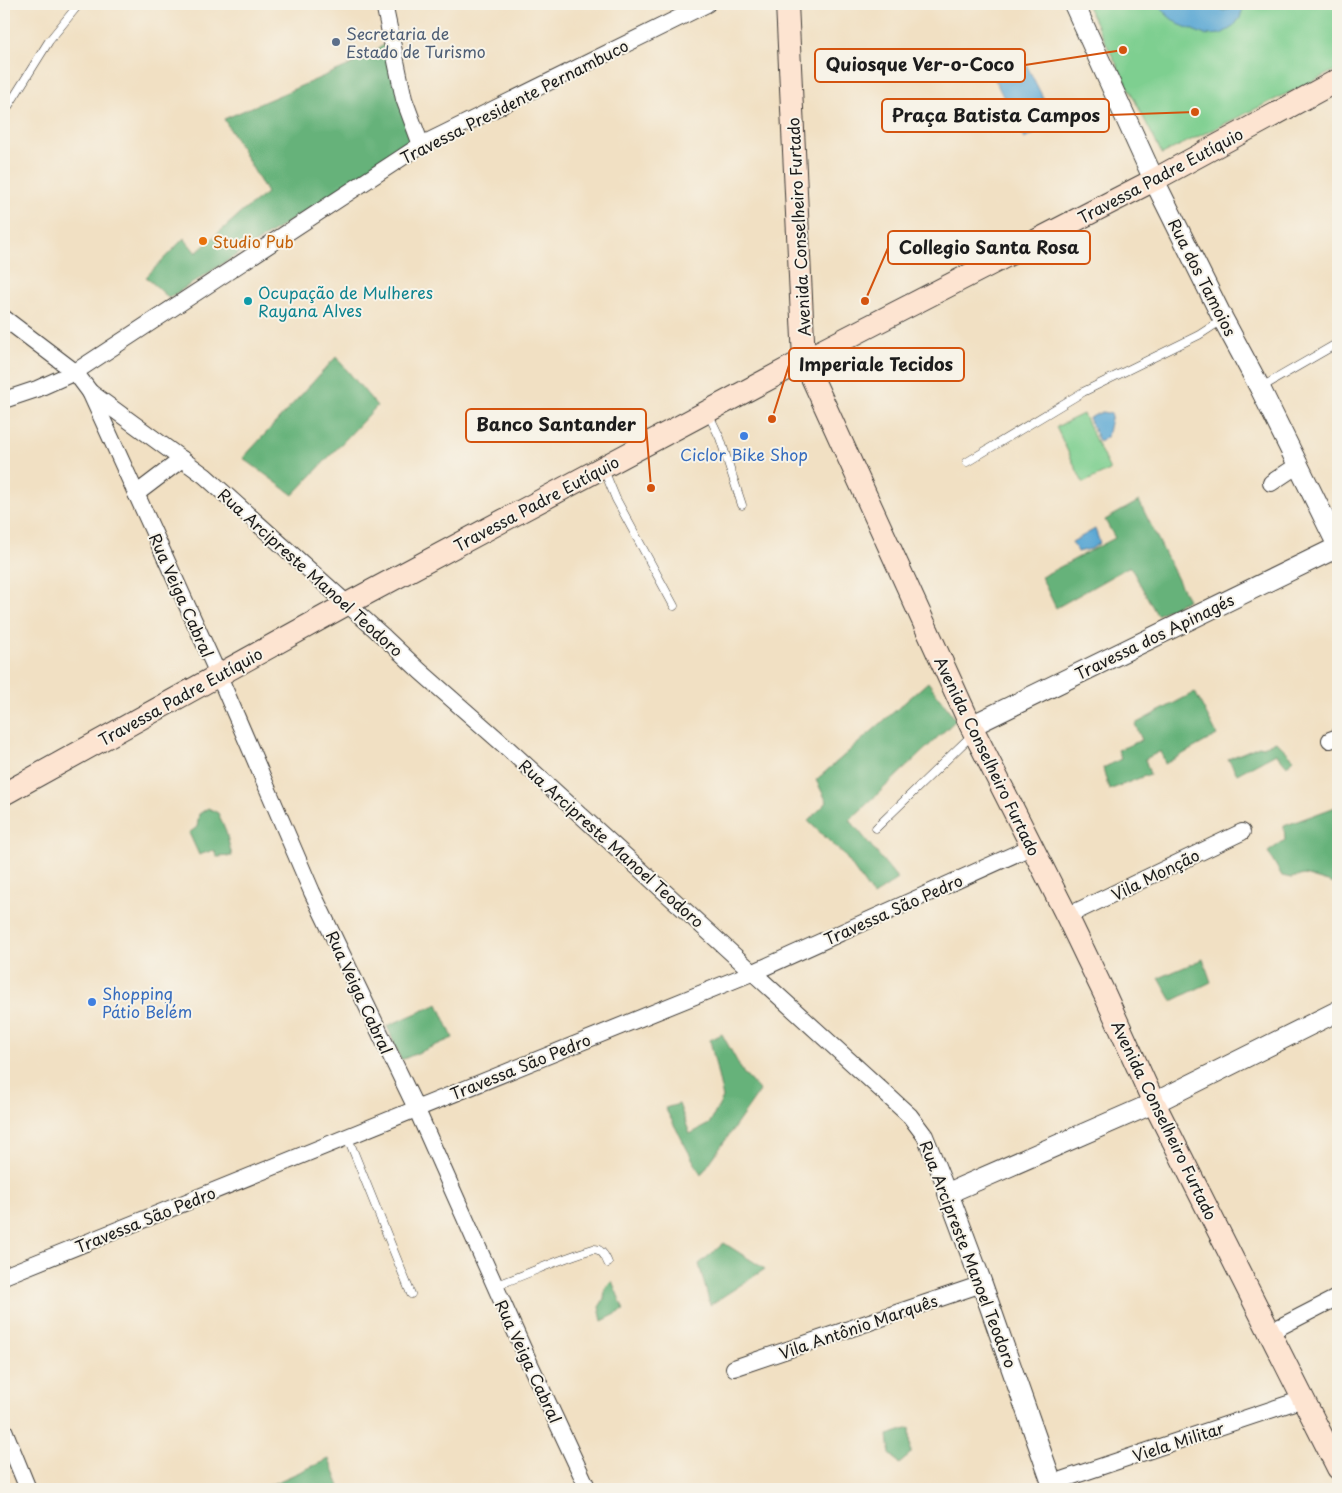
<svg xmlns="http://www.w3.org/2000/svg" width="1342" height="1493" viewBox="0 0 1342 1493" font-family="'Playpen Sans',sans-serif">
  <rect width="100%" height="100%" fill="#f7f3e8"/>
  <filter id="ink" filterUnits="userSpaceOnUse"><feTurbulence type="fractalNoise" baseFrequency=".02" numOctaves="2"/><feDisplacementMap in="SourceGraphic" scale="10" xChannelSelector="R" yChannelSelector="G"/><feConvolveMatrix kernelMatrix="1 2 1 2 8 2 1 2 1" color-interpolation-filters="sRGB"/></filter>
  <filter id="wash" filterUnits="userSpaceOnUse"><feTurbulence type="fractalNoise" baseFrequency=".0096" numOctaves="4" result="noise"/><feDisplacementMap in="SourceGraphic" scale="20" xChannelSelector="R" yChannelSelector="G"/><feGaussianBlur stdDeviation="1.12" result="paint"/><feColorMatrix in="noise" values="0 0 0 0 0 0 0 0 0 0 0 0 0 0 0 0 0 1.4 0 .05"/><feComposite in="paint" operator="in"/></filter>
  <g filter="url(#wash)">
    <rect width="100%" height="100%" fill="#f1e0c3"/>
    <!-- green -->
    <g fill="#7ecf90" stroke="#4d7656">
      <path d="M1086,4H1338V69L1162,154Z"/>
      <path d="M1083,414L1110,470L1083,483L1056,427Z"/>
    </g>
    <!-- forest -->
    <g fill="#66b27a" stroke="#41674b">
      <path d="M391,41L412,143L169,298L146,277L184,238L196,253L243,211L267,193L224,119L350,65Z"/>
      <path d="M336,357L377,406L293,495L243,458Z"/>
      <path d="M1139,501L1188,600L1157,615L1130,566L1056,608L1041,577L1115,538L1105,520Z"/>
      <path d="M928,682L956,720L850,820L898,879L873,896L845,856L808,821L827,802L816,780Z"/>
      <path d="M1195,692L1217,735L1165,764L1161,751L1145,759L1150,774L1109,790L1103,768L1121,759L1118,750L1142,740L1135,724Z"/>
      <path d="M1276,741L1294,759L1287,766L1276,753L1237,774L1228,759L1259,746L1263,747Z"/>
      <path d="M1338,806V885L1304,875L1291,878L1282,876L1268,852L1285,840L1284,826Z"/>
      <path d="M208,808L218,813L226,832L232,856L217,857L214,850L199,855L189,833L197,827L199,814Z"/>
      <path d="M1203,959L1211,982L1172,1001L1159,978Z"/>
      <path d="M438,1004L453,1038L401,1060L387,1026Z"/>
      <path d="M722,1034L744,1074L760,1091L701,1175L665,1108L679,1104L690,1134L709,1124L723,1098L710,1040Z"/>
      <path d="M724,1243L765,1269L710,1305L699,1264Z"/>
      <path d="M612,1281L624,1310L602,1321L599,1307L604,1299L605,1288Z"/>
      <path d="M910,1428L911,1454L899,1464L890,1453L888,1435Z"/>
      <path d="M329,1459L341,1489H261Z"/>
    </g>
    <!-- water -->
    <g fill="#5ca8d4" stroke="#3c6278">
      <path d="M1158,4H1216L1219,8L1224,11L1233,7L1234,4H1244L1240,18L1233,27L1221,34L1205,35L1178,24L1167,15Z"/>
      <path d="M1026,64L1056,123L1024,139L995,80Z"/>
      <path d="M1102,412L1112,414L1107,437L1099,442L1089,418Z"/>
      <path d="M1095,529L1100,543L1091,549L1078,552L1072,542Z"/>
    </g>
  </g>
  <g filter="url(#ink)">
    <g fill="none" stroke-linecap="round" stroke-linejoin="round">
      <!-- service casing -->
      <g stroke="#3c3935" stroke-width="9">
        <g id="service">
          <path d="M4,113L49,41L79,4"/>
          <path d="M1260,388L1338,343"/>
          <path d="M708,413L720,438L742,505"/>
          <path d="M967,462L1083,392L1199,335L1222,320"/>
          <path d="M604,470L616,499L674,606"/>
          <path d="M876,828L973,734"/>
          <path d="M348,1138L411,1294"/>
          <path d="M495,1286C528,1274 559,1259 593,1249C601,1248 605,1255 608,1263"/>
        </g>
      </g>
      <!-- minor casing -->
      <g stroke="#3c3935" stroke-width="18">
        <g id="minor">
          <path d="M384,4L404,99L421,145"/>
          <path d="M4,318L75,372L90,392L205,476L385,638L420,671L504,745L910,1116L925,1136L948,1193"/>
          <path d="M90,392L219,676L312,892L416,1108L529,1362L588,1489"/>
          <path d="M4,400L37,389L75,372L421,145L707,4"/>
          <path d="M1271,483L1298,465"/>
          <path d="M136,494L182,459"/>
          <path d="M1330,740L1338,737"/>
          <path d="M1067,916L1242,832"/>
          <path d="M4,1276L754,972L1033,846"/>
          <path d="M1270,1332L1338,1297"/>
          <path d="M734,1368L982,1284"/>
          <path d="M4,1430L28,1489"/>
          <path d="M1052,1483L1303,1399"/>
        </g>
      </g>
      <!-- tertiary casing -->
      <g stroke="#3c3935" stroke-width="22">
        <g id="tertiary">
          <path d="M1074,4L1154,180L1223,319L1260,388L1338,546"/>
          <path d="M971,726L1338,547"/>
          <path d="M1054,1489L982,1284L948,1193L1154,1103L1338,1011"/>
        </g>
      </g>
      <!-- secondary casing -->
      <g stroke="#3c3935" stroke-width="24">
        <g id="secondary">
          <path d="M787,4L804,360L971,726L1067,916L1105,995L1154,1103L1338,1468"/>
          <path d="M4,794L347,604L804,360L1154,180L1338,80"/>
        </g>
      </g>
      <!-- service -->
      <use href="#service" stroke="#fff" stroke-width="8"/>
      <!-- minor -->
      <use href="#minor" stroke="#fff" stroke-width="16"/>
      <!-- tertiary -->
      <use href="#tertiary" stroke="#fff" stroke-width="20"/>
      <!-- secondary -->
      <use href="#secondary" stroke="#fde4d1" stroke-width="22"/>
    </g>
  </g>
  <!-- markers -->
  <circle fill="#5c6f8a" stroke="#f7f3e8" stroke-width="2" cx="336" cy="42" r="5"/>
  <circle fill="#e8710a" stroke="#f7f3e8" stroke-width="2" cx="203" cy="241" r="5"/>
  <circle fill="#0f9aa8" stroke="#f7f3e8" stroke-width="2" cx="248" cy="301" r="5"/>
  <g fill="#3f7fe0" stroke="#f7f3e8" stroke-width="2">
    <circle cx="744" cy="436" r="5"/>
    <circle cx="92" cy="1002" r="5"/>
  </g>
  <g text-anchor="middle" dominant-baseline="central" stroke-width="4" stroke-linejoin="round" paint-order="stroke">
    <!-- service labels -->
    <g font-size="16" fill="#4e5e75" stroke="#f7f3e8" text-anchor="start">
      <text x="346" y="33">Secretaria de<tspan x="346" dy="18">Estado de Turismo</tspan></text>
    </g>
    <!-- street labels -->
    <g font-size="16" fill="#1c1c1c" stroke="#f7f3e8">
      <text transform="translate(514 101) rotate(-27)">Travessa Presidente Pernambuco</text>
      <text transform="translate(1160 175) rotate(-28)">Travessa Padre Eutíquio</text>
      <text transform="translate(798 227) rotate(-93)">Avenida Conselheiro Furtado</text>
      <text transform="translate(1203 277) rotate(63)">Rua dos Tamoios</text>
      <text transform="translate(536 503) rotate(-28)">Travessa Padre Eutíquio</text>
      <text transform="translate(311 572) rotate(42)">Rua Arcipreste Manoel Teodoro</text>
      <text transform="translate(182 595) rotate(66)">Rua Veiga Cabral</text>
      <text transform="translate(1154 636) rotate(-26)">Travessa dos Apinagés</text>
      <text transform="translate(180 696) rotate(-29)">Travessa Padre Eutíquio</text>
      <text transform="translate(988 756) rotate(64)">Avenida Conselheiro Furtado</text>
      <text transform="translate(612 843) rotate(42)">Rua Arcipreste Manoel Teodoro</text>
      <text transform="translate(1155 874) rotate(-26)">Vila Monção</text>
      <text transform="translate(893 909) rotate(-24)">Travessa São Pedro</text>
      <text transform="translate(360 992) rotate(65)">Rua Veiga Cabral</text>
      <text transform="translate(520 1066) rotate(-22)">Travessa São Pedro</text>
      <text transform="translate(1165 1120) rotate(64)">Avenida Conselheiro Furtado</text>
      <text transform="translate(145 1219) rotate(-22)">Travessa São Pedro</text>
      <text transform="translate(969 1254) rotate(69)">Rua Arcipreste Manoel Teodoro</text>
      <text transform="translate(858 1326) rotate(-19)">Vila Antônio Marquês</text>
      <text transform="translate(529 1361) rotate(65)">Rua Veiga Cabral</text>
      <text transform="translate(1178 1441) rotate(-18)">Viela Militar</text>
    </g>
    <!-- food labels -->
    <g font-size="16" fill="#c56008" stroke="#f7f3e8" text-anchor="start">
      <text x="213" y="241">Studio Pub</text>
    </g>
    <!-- culture labels -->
    <g font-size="16" fill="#0d838f" stroke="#f7f3e8" text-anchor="start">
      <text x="258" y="292">Ocupação de Mulheres<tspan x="258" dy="18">Rayana Alves</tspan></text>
    </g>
    <!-- shop labels -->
    <g font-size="16" fill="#366cbe" stroke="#f7f3e8">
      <text x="744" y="454">Ciclor Bike Shop</text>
      <text x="102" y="993" text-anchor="start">Shopping<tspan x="102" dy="18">Pátio Belém</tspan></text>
    </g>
  </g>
  <!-- callouts -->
  <path fill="none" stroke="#d4530e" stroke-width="2" d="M1123 50L1025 65M1195 112L1109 115M865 301L888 248M772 419L789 365M651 488L646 425"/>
  <g fill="#d4530e" stroke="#f7f3e8" stroke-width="2">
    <circle cx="1123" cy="50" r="5"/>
    <circle cx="1195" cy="112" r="5"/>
    <circle cx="865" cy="301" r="5"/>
    <circle cx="772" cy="419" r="5"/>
    <circle cx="651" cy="488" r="5"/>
  </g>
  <g fill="#f7f3e8" stroke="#d4530e" stroke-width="2">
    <rect x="815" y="49" width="210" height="33" rx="5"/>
    <rect x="882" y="99" width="227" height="33" rx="5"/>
    <rect x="888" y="231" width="202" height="33" rx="5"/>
    <rect x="789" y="348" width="175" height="33" rx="5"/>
    <rect x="466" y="409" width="180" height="33" rx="5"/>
  </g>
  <g font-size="18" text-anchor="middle" font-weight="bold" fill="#1c1c1c">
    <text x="920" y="71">Quiosque Ver-o-Coco</text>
    <text x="996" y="122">Praça Batista Campos</text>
    <text x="989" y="254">Collegio Santa Rosa</text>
    <text x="876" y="371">Imperiale Tecidos</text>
    <text x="556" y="431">Banco Santander</text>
  </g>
  <!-- margin -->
  <rect width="1342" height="1493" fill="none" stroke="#f7f3e8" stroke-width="20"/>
</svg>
